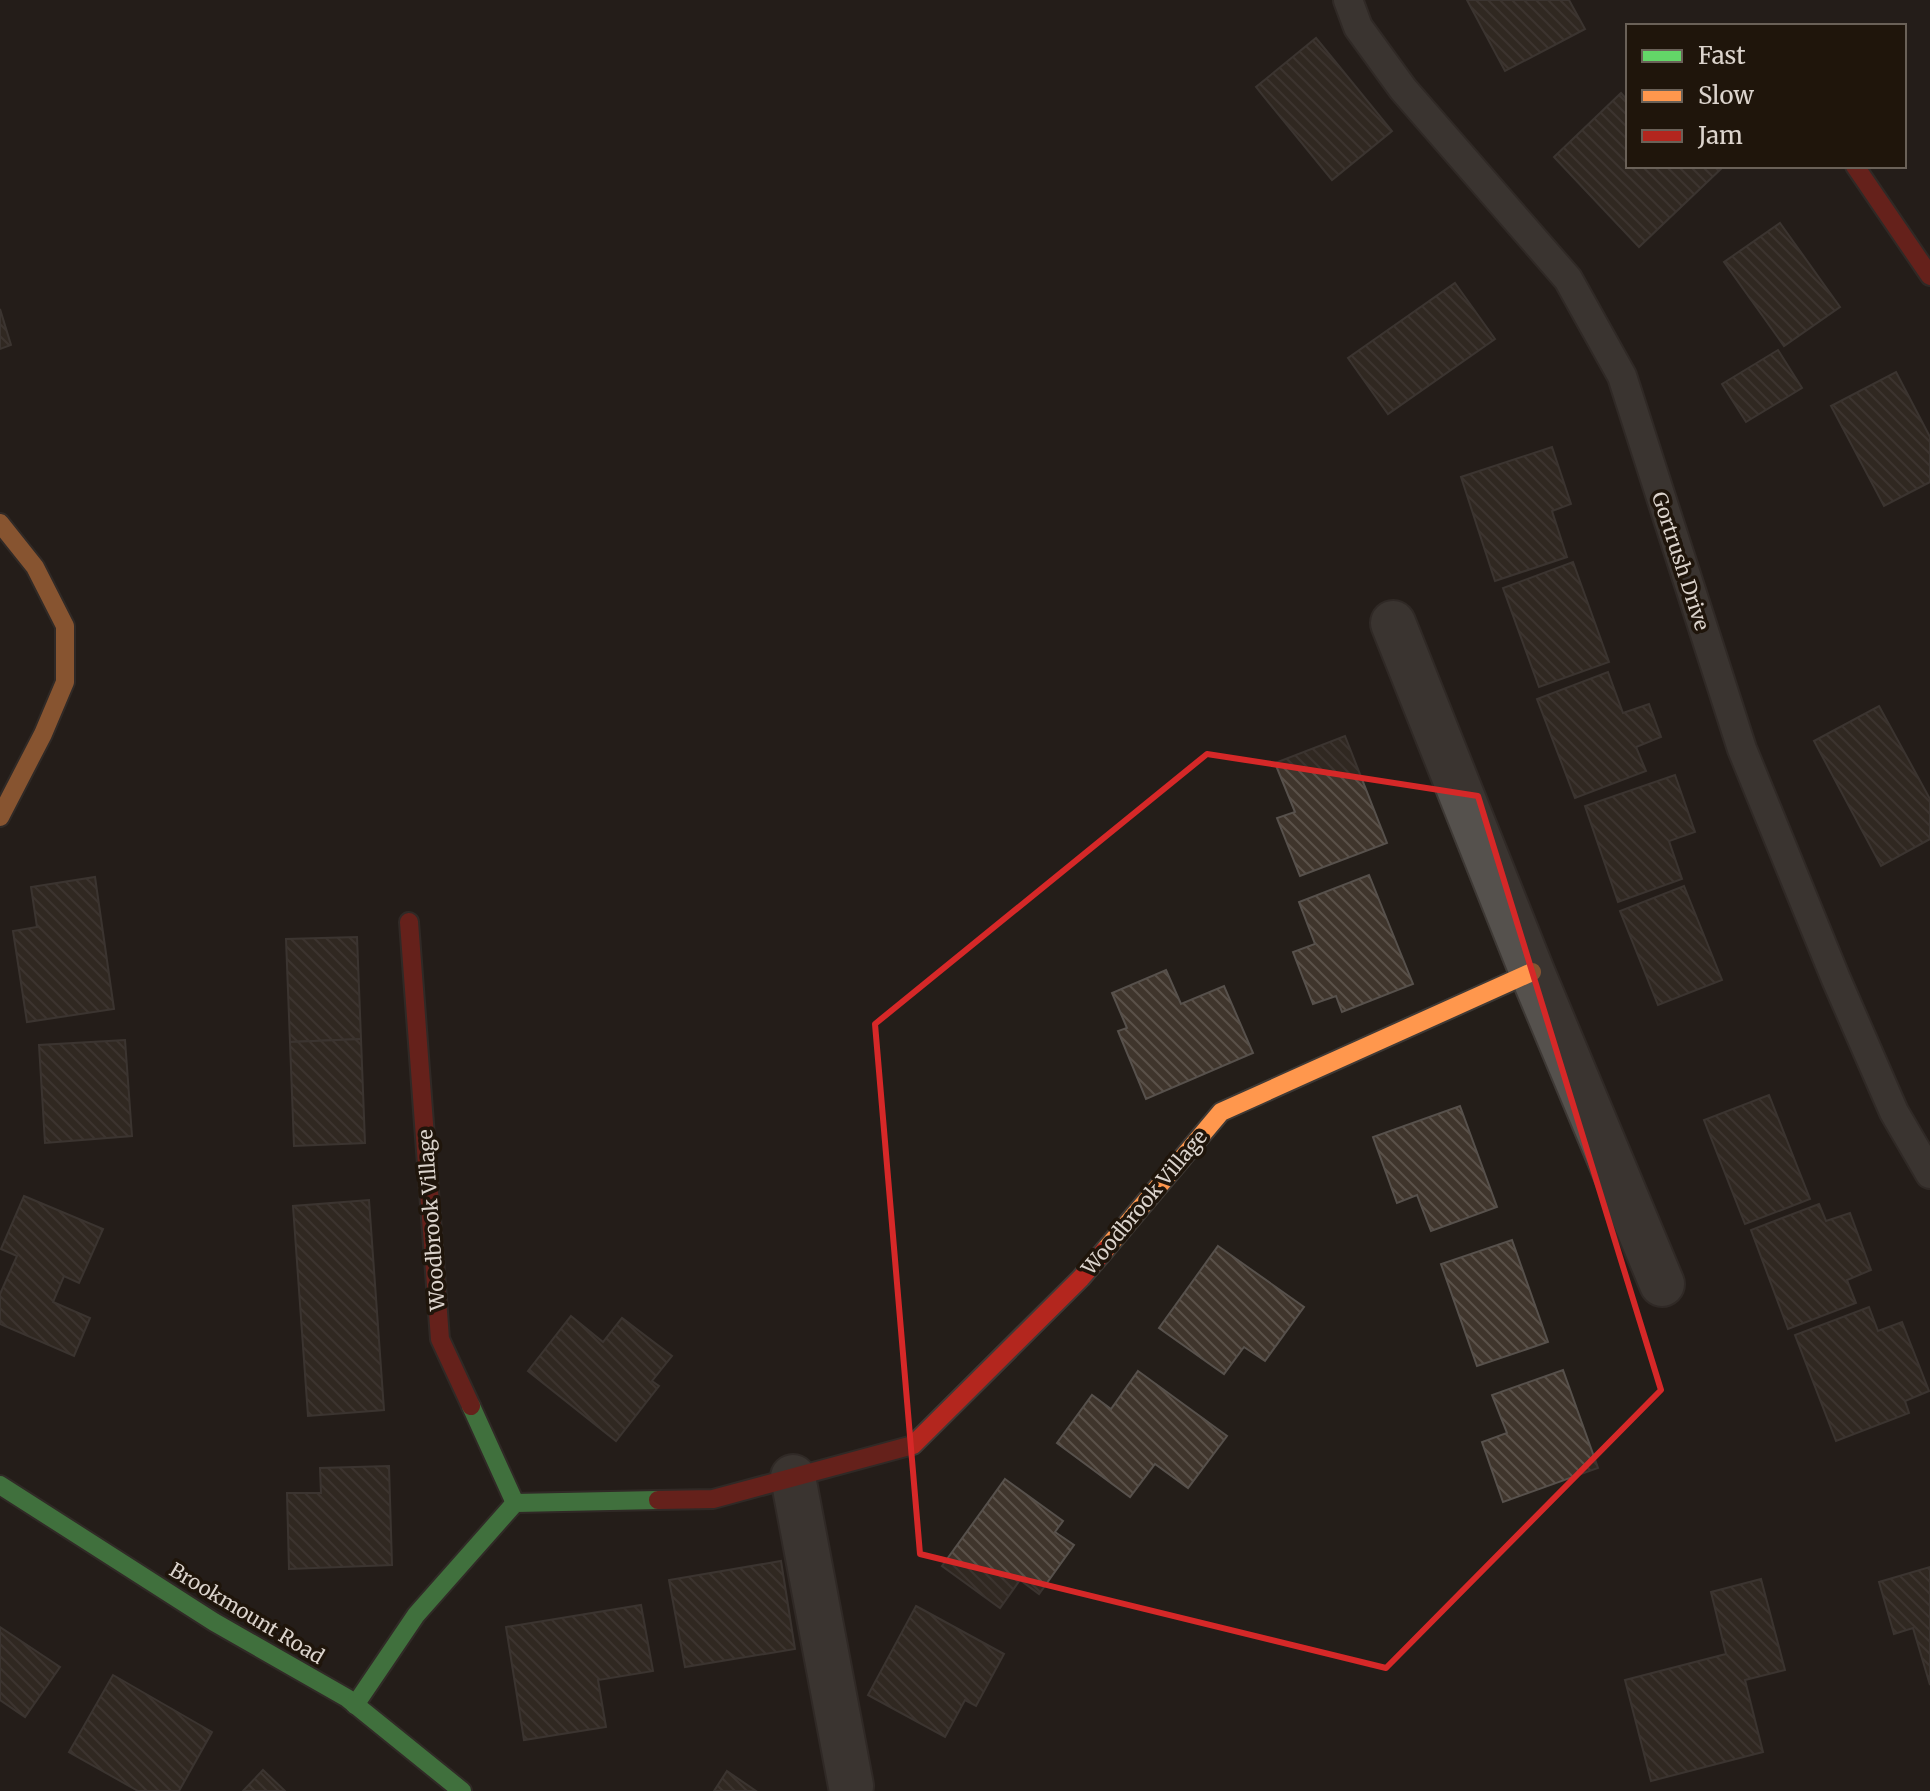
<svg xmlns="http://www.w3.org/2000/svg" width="1930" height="1791" viewBox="0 0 1930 1791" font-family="Merriweather,serif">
  <defs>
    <pattern id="building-back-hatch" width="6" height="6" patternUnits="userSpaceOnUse" patternTransform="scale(2)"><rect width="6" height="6" fill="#3f352c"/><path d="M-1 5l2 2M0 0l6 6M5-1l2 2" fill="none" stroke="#5a5149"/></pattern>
  </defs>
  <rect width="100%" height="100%" fill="#241e19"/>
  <!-- building -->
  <g fill="url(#building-back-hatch)" stroke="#57514c" stroke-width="2">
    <path d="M1467,0H1569L1585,29L1505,71Z"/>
    <path d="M1316,38L1392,131L1332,180L1256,87Z"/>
    <path d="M1621,93L1628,101V166H1724L1639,247L1554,157Z"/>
    <path d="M1780,223L1840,307L1784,346L1724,262Z"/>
    <path d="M1455,283L1495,339L1388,414L1348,358Z"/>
    <path d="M0,309L11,345L0,349Z"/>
    <path d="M1778,350L1802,388L1746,422L1722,384Z"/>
    <path d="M1896,372L1930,437V482L1884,506L1831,406Z"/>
    <path d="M1552,447L1571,504L1552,511L1567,557L1495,581L1461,477Z"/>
    <path d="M1573,562L1609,662L1539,687L1503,588Z"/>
    <path d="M1608,672L1623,713L1649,704L1661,737L1636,747L1646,771L1575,798L1537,699Z"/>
    <path d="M1879,706L1930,799V839L1881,866L1814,741Z"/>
    <path d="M1345,736L1387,843L1300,876L1277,818L1295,812L1275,763Z"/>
    <path d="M1675,775L1695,832L1669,841L1682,879L1618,902L1585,806Z"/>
    <path d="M1369,875L1413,984L1342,1012L1336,996L1313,1004L1293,952L1315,944L1299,902Z"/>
    <path d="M95,877L114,1009L27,1022L13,931L37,927L31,887Z"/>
    <path d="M1684,886L1722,980L1658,1005L1620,911Z"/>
    <path d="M357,937L361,1039L290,1042L286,939Z"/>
    <path d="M1166,970L1181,1004L1224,986L1253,1053L1146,1099L1118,1031L1127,1028L1112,993Z"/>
    <path d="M361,1039L365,1143L294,1146L290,1042Z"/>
    <path d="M125,1040L132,1136L45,1143L39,1045Z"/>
    <path d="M1769,1095L1810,1199L1745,1224L1704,1120Z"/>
    <path d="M1460,1106L1497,1207L1431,1231L1417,1195L1397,1203L1373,1137Z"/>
    <path d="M24,1196L103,1229L79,1283L64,1276L53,1302L90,1318L74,1356L0,1324V1294L17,1256L1,1249Z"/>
    <path d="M369,1200L384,1410L308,1416L293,1206Z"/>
    <path d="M1819,1204L1826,1221L1850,1213L1871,1270L1847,1280L1856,1303L1788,1329L1751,1230Z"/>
    <path d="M1512,1240L1548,1342L1477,1366L1441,1264Z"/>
    <path d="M1218,1246L1304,1307L1265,1361L1244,1347L1224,1374L1159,1328Z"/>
    <path d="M1869,1307L1878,1331L1902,1322L1929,1391L1905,1401L1909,1413L1836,1441L1795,1335Z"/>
    <path d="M571,1316L603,1342L622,1318L672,1356L652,1381L659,1386L616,1441L528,1371Z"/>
    <path d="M1563,1370L1598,1468L1503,1502L1482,1442L1507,1433L1492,1395Z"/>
    <path d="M1138,1371L1227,1436L1188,1488L1155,1464L1130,1497L1057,1443L1092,1395L1111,1409Z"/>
    <path d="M389,1466L392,1565L289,1569L287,1493H321L320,1468Z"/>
    <path d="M1005,1479L1063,1521L1055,1532L1074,1545L1039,1594L1020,1580L1000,1608L942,1566Z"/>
    <path d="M781,1561L795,1649L685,1667L669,1580Z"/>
    <path d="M1930,1567V1685L1913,1628L1894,1634L1879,1582Z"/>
    <path d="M1761,1579L1785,1670L1745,1680L1763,1752L1651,1781L1625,1680L1726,1654L1711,1592Z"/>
    <path d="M641,1605L653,1671L598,1680L606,1727L524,1740L506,1627Z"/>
    <path d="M916,1606L1004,1654L976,1706L965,1700L945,1737L868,1695Z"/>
    <path d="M0,1627L60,1667L25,1717L0,1700Z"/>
    <path d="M113,1675L212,1732L179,1791H138L69,1752Z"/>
    <path d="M263,1770L285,1791H243Z"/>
    <path d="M727,1771L756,1791H714Z"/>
  </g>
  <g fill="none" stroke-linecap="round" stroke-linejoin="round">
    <!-- lane casing -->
    <g stroke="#3e3935" stroke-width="32">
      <path id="lane" d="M1348,0L1358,27L1403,89L1568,279L1622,376L1742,749L1836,979L1894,1112L1930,1174"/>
    </g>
    <!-- street casing -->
    <g stroke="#3e3935" stroke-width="48">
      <g id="street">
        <path d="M1393,623L1532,972L1662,1284"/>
        <path d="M793,1477L851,1786"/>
      </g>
    </g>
    <!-- fast casing -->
    <g stroke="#3e3935" stroke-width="22">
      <g id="fast">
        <path d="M471,1406L515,1503"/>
        <path d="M0,1485L214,1622L347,1698L462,1791"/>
        <path d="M355,1705L416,1615L515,1503L658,1500"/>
      </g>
    </g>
    <!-- slow casing -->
    <g stroke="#3e3935" stroke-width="22">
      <g id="slow">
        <path d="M0,523L35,567L65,626V682L43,734L0,817"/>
        <path d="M1105,1250L1221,1112L1532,972"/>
      </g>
    </g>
    <!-- jam casing -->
    <g stroke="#3e3935" stroke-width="22">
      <g id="jam">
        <path d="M1855,166L1930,276"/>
        <path d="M409,922L440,1339L471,1406"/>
        <path d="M658,1500L713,1499L913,1445L1081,1278L1105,1250"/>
      </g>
    </g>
    <!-- lane -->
    <use href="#lane" stroke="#55514d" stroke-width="28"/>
    <!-- street -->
    <use href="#street" stroke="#55514d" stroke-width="44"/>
    <!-- fast -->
    <use href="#fast" stroke="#63d668" stroke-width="18"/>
    <!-- slow -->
    <use href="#slow" stroke="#ff974d" stroke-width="18"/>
    <!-- jam -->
    <use href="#jam" stroke="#b3261e" stroke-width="18"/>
  </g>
  <!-- marked area -->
  <path d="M0 0H1930V1791H0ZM1207,754L1478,796L1661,1390L1386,1668L920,1554L875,1024Z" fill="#241e19" fill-opacity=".55" fill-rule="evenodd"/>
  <path fill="none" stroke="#d62828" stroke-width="6" stroke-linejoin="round" d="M1207,754L1478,796L1661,1390L1386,1668L920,1554L875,1024Z"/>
  <g text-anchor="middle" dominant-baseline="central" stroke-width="7" stroke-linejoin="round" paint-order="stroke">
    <!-- street labels -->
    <g font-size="20" fill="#dbd3cc" stroke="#1f150b">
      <text transform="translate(1681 561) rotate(72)">Gortrush Drive</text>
      <text transform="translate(1144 1202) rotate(-50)">Woodbrook Village</text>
      <text transform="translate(431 1220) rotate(-94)">Woodbrook Village</text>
      <text transform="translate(247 1613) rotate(31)">Brookmount Road</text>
    </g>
  </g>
  <!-- legend -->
  <rect x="1626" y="24" width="280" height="144" fill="#1f150b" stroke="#6a6158" stroke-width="2"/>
  <rect x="1642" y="50" width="40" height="12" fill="#63d668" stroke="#6a6158" stroke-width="2"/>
  <text x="1698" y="64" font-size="24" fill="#dbd3cc">Fast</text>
  <rect x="1642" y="90" width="40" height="12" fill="#ff974d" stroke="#6a6158" stroke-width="2"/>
  <text x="1698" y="104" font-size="24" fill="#dbd3cc">Slow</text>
  <rect x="1642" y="130" width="40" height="12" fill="#b3261e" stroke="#6a6158" stroke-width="2"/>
  <text x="1698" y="144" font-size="24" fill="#dbd3cc">Jam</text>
</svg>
